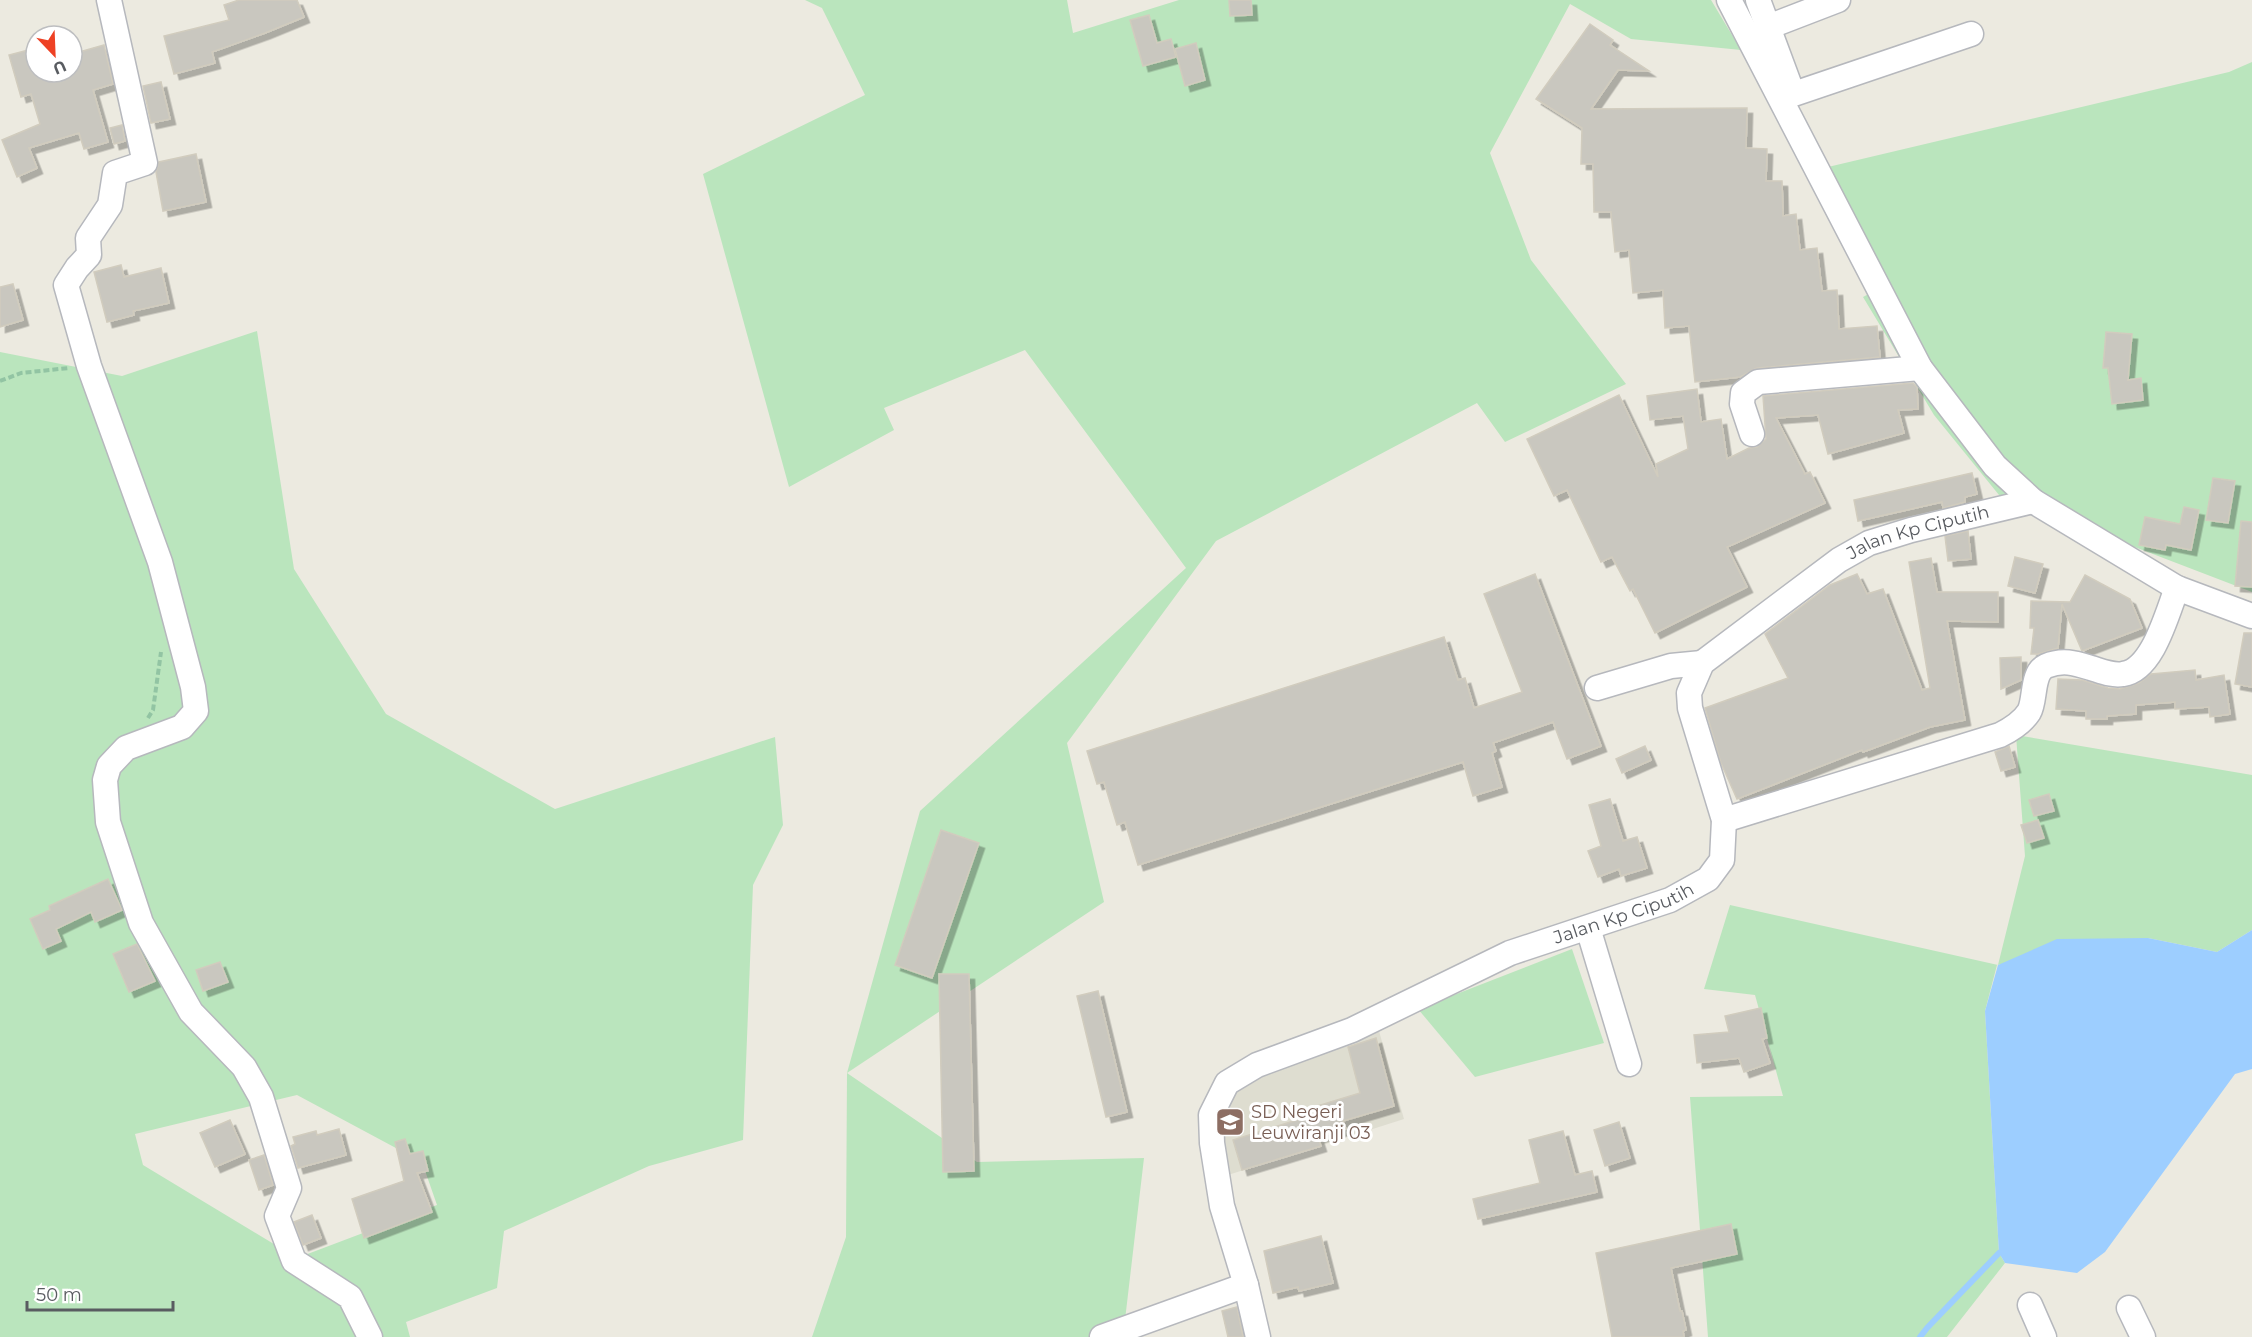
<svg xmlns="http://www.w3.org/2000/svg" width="2252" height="1337" viewBox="0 0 2252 1337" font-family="Montserrat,sans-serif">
  <defs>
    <filter id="shadow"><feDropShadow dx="5.5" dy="5.5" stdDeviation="0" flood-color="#0004"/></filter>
  </defs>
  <rect width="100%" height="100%" fill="#eceae0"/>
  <!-- education -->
  <path fill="#deddd0" d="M1379,1031L1404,1119L1228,1175L1220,1118L1243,1083Z"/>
  <!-- green -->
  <g fill="#bae5bd" fill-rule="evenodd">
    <path d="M805,0H1067L1073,33L1179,0H1711L1741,50L1631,39L1570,4L1490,153L1531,260L1626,384L1505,442L1477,403L1216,541L1067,743L1104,902L847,1073L977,1162L1144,1158L1123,1337H812L846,1237L847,1073L920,811L1186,568L1025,350L884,408L894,430L789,487L703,174L865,95L822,8Z"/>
    <path d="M2252,62V592L1999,495L1934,415L1863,297L1887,284L1828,167L2229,72Z"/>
    <path d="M257,331L294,569L386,714L555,809L775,737L783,825L753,885L743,1140L649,1166L504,1231L497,1288L406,1322L410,1337H0V352L122,376ZM297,1095L422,1162L437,1205L297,1258L143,1165L135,1134Z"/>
    <path d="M2016,735L2252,775V930L2217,952L2148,938L1997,965L1985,1011L1999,1253L2005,1263L1947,1337H1708L1690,1097L1783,1096L1755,995L1704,989L1730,905L1998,965L2025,856Z"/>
    <path d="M1572,949L1604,1043L1475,1077L1418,1009Z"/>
  </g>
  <!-- water -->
  <path fill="#9dceff" d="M2252,930V1069L2235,1074L2105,1252L2077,1273L2005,1263L1999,1253L1985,1011L1998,965L2057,939L2148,938L2217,952Z"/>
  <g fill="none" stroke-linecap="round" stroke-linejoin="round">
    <!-- stream -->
    <path stroke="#9dceff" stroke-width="6" d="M1920,1337L1927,1328L1999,1253"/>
  </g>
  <!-- building -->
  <g fill="#c9c7bf" stroke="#d1ccbe" stroke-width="1.5" filter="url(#shadow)">
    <path d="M239,0H297L304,17L265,33L212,52L215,63L174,74L164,36L229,20L224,5Z"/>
    <path d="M1229,0H1251L1252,15L1230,16Z"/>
    <path d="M1149,15L1157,43L1171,39L1176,57L1143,66L1130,20Z"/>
    <path d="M1590,24L1613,40L1610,45L1649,71L1618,70L1591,109L1747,108L1746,148L1767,149L1766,181H1782L1783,216L1796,214L1800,250L1817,248L1822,291L1837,290L1839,329L1877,326L1880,357L1757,368L1740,377L1695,382L1689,326L1665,328L1663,290L1633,293L1629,250L1615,252L1611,212H1594L1593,164H1581L1582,128L1536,99Z"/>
    <path d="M1196,43L1205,80L1185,86L1175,49Z"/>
    <path d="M104,45L113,84L93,90L108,142L84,149L79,133L29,148L37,168L17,177L2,140L40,124L31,94L21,97L9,55L36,48V72H72V54Z"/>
    <path d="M161,82L170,119L151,123L143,86Z"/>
    <path d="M122,125L125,141L114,144L110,128Z"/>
    <path d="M196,154L206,202L163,211L156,172L159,162Z"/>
    <path d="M121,265L124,277L161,268L169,303L133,311L134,315L107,322L94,272Z"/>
    <path d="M13,284L23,320L0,327V287Z"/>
    <path d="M2106,332L2132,334L2128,380L2141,378L2143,400L2112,404L2108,368H2103Z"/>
    <path d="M1913,383L1917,387L1918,409L1898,410L1904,433L1828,454L1818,415L1776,418L1805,474L1810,472L1825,503L1727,547L1747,587L1655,633L1633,589L1630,591L1612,557L1601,562L1567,490L1554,496L1527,439L1619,395L1658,477L1656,464L1688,449L1683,416L1650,420L1647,396L1697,389L1701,422L1721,419L1727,459L1749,448L1757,447L1766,439L1763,396Z"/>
    <path d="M1972,473L1977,494L1965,497V502L1943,508L1942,502L1858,521L1854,500Z"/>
    <path d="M2213,478L2235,481L2228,523L2206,520Z"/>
    <path d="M2184,507L2199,510L2191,550L2166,545L2165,550L2139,545L2145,517L2180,524Z"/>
    <path d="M2241,521L2252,522V587L2235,586Z"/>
    <path d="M1968,531L1971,559L1948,561L1945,536Z"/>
    <path d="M2015,557L2043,564L2035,593L2008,586Z"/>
    <path d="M1931,558L1937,592H1998V622L1947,621L1965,720L1930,727L1863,752L1862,750L1737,799L1721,763L1705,708L1788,678L1765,634L1830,585L1857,574L1867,594L1883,589L1922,690L1930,688L1909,562Z"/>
    <path d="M1535,574L1601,746L1567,759L1553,722L1493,743L1496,751L1492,753L1502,787L1473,796L1463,762L1138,865L1125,822L1117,825L1104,782L1097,784L1087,751L1444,637L1458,680L1465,678L1474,708L1522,692L1484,594Z"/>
    <path d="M2085,575L2130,599L2142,628L2082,651L2062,604L2058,648L2038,654H2031L2034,628H2030L2031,601L2070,602Z"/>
    <path d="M2244,633H2252V687L2235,684Z"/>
    <path d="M2021,657V680L2001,689L2000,658Z"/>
    <path d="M2195,670L2196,680L2224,675L2230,714L2210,717L2209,707L2175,709V702L2136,705V714L2107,716V719H2086V711L2056,709L2058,679L2082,680L2108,688L2120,689L2139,683L2151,674Z"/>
    <path d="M1645,746L1651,760L1622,773L1616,759Z"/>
    <path d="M2009,746L2015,767L2001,771L1995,752Z"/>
    <path d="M2049,794L2054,811L2034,816L2029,800Z"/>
    <path d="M1610,799L1623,841L1637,837L1647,868L1621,876L1619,869L1598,877L1588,851L1601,846L1589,805Z"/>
    <path d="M2038,820L2044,838L2027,843L2021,825Z"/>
    <path d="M941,830L979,843L932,978L895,965Z"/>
    <path d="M108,879L122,910L95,922L91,912L56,929L61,941L43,949L30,919L50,910L49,906Z"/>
    <path d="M137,944L155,981L129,992L113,954Z"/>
    <path d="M220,962L228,982L203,991L196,970Z"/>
    <path d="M939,974H969L974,1171L943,1172Z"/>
    <path d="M1098,991L1127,1112L1106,1117L1077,996Z"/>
    <path d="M1761,1008L1767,1038L1762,1039L1770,1063L1744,1072L1739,1058L1697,1063L1694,1035L1729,1032L1725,1016Z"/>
    <path d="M1376,1038L1394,1106L1343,1121L1346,1129L1318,1137L1321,1146L1242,1170L1233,1140L1316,1114L1314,1107L1360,1093L1348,1047Z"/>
    <path d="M230,1120L245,1154L215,1167L200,1133Z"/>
    <path d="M1619,1122L1630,1158L1605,1166L1594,1130Z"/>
    <path d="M339,1129L346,1155L298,1168L291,1146L295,1144L293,1137L316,1131L317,1135Z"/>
    <path d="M1563,1131L1575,1175L1592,1171L1597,1192L1478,1219L1473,1199L1540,1183L1529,1140Z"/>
    <path d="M405,1139L410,1154L423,1151L428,1171L417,1173L432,1212L364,1238L352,1199L404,1181L395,1142Z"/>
    <path d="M264,1155L273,1185L259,1190L249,1160Z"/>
    <path d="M312,1215L321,1238L303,1245L294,1222Z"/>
    <path d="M1731,1224L1737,1254L1671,1268L1680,1311H1682L1686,1330L1683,1331L1684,1337H1612L1596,1253Z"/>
    <path d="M1321,1236L1333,1283L1299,1291L1298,1287L1273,1293L1264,1251Z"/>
    <path d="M1237,1307L1243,1337H1228L1222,1311Z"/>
  </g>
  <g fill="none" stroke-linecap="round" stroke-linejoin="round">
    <!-- minor casing -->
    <g stroke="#b6b8bd" stroke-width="27">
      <g id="minor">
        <path d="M109,0L145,163L115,173L110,205L88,238L89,255L77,268L66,285L89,366L160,562L193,687L196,711L182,727L126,748L109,766L105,780L108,822L141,923L191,1012L244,1067L261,1097L289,1188L277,1216L294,1261L350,1297L370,1337"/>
        <path d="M1729,0L1920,368L1995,466L2033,501L2177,588L2252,616"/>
        <path d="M1758,0L1791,89"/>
        <path d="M1768,27L1838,0"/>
        <path d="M1782,98L1971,34"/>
        <path d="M1752,434L1742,404L1743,393L1758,382L1920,368"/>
        <path d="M1597,688L1671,666L1702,663"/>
        <path d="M1724,820L2000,735C2010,730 2022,723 2029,712C2036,700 2031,673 2046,666C2063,659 2075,663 2091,668C2101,671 2112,676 2123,674C2153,670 2167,613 2177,588"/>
        <path d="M1588,928L1629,1064"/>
        <path d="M2030,1305L2044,1337"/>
        <path d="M2129,1308L2143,1337"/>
        <path d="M1102,1337L1246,1285"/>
        <path id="s1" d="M1258,1337L1246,1285L1222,1206L1212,1143L1211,1115L1227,1083L1257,1065L1352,1030L1510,953L1670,900L1708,879L1722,860L1724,820L1690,708L1689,693L1702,663L1839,560L1869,543L1911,530L2033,501"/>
      </g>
    </g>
    <!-- path -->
    <g stroke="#92c4a3" stroke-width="4" stroke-dasharray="6 3" stroke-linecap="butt">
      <path d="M0,381L21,373L69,368"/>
      <path d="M148,718L153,710L161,652"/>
    </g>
    <!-- minor -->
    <use href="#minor" stroke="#fff" stroke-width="24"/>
  </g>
  <!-- icons -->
  <defs>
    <g id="school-square" transform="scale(1.5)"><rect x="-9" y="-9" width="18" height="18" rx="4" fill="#8d6e63" stroke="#fff"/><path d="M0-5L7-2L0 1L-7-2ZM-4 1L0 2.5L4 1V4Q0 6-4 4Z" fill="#fff"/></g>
  </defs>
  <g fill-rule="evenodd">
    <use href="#school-square" x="1230" y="1122"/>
  </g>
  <g text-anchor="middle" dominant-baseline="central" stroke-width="6" stroke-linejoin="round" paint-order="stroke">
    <!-- street labels -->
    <g font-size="18" fill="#595c61" stroke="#fff">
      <text stroke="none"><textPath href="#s1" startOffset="1272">Jalan Kp Ciputih</textPath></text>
      <text stroke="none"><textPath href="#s1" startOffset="696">Jalan Kp Ciputih</textPath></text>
    </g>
    <!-- education labels -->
    <g font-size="18" fill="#785e54" stroke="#fff" text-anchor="start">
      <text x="1251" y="1112">SD Negeri<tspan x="1251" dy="21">Leuwiranji 03</tspan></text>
    </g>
  </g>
  <!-- north arrow -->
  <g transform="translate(54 54) rotate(157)"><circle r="28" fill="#ffffff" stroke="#bdbec0" stroke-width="1.5"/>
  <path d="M0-4.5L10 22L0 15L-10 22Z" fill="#ee4124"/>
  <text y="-9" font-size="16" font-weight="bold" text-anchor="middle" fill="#595c61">U</text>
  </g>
  <!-- scale -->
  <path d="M27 1301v9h146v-9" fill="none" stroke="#595c61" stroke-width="3"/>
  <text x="36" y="1301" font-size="18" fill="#595c61" stroke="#ffffff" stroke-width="4.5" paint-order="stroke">50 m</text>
</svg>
